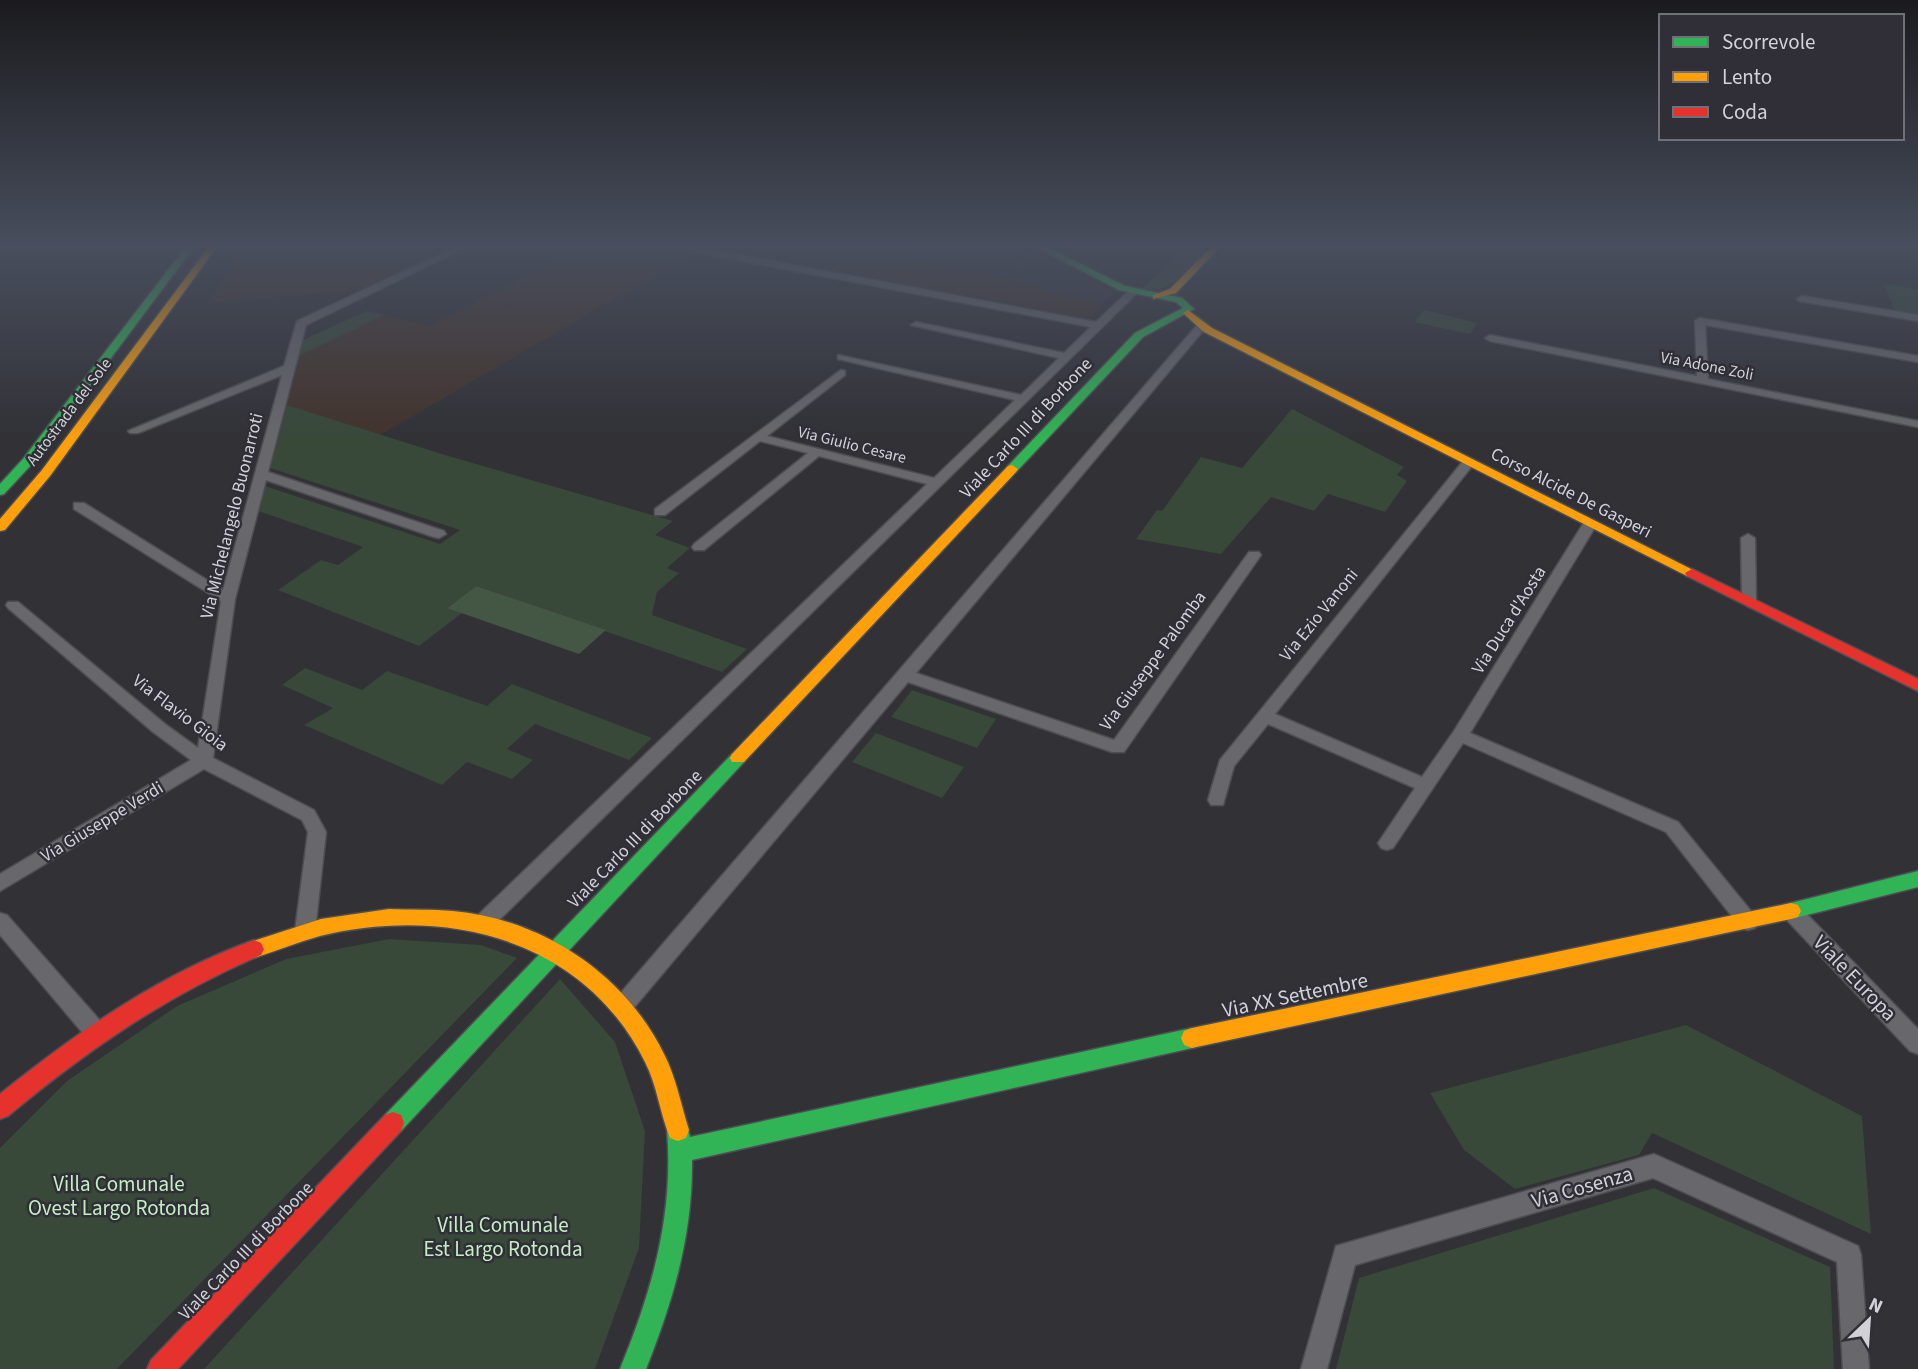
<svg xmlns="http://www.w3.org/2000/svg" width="1918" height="1369" viewBox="0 0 1918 1369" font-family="'Source Sans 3',sans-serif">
  <rect width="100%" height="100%" fill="#313136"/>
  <!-- built -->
  <path fill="#373543" d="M891,248H1029L1115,292L1102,305L888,250Z"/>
  <!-- industrial -->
  <g fill="#42332c">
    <path d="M246,248H468L381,288L208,303Z"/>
    <path d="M581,248H680L697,251L380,435L287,405L297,357L384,315L430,326Z"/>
    <path d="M715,248H891L889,250L1102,305L1090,319Z"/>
  </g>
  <!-- green -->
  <g fill="#384839">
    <path d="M1184,248H1207C1187,268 1173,295 1142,289Z"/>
    <path d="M1884,284L1918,289V316L1896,313Z"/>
    <path d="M1424,310L1477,323L1470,334L1415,322Z"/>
    <path d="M367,311L384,315L297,357L301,341Z"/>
    <path d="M287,405L445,455L673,521L655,535L690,548L667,568L679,573L657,592L652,615L747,649L722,672L476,586L448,607L462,613L419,646L278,590L321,560L338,565L363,547L258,511L265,486L440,544L460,530L270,468Z"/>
    <path d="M1292,409L1404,467L1397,475L1407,481L1385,512L1328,494L1314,511L1271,497L1221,554L1136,539L1157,510L1162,511L1201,457L1242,468Z"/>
    <path d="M305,668L362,690L387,671L487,706L512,684L652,738L629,760L535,724L507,749L533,760L512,779L467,762L442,785L304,725L333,708L282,685Z"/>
    <path d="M912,690L996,719L977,748L891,717Z"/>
    <path d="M876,733L964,767L942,798L852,762Z"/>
    <path d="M389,939L481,945L517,958L117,1369H0V1148L67,1081L177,1006L286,959Z"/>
    <path d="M560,979L615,1042L645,1131L639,1248L595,1369H204Z"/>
    <path d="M1686,1025L1862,1116L1871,1234L1652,1133L1639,1155L1515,1189L1464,1150L1430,1093Z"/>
    <path d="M1654,1188L1830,1267L1834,1369H1336L1359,1278Z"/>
  </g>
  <!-- forest -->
  <path fill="#445745" d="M476,586L606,630L579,654L447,608Z"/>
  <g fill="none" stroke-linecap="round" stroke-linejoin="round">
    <!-- street casing -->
    <g stroke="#4e4e52" stroke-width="3">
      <g id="street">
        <path d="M454,248H465L306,325L268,472L444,531L446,534L439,538L434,537L266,480L235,599L213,758L314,810L326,832L315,931L312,937L305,939L298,937L295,931L308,832L302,820L204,769L0,891V874L191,760L153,732L8,608L6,605L8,602H18L165,724L198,748L221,601L74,509V503H84L223,590L282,375L138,433H130L128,431L284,366L297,321Z"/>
        <path d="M686,248H703L1096,322L1130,290L1138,292L492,927L485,929L478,927L475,921L478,915L927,484L819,456L704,550H694L692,547L694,544L808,453L760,441L665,515H655V509L841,370L845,371V375L767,436L934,478L1015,400L838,359V355L1021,395L1059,358L911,325L916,322L1064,353L1091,327L690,251Z"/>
        <path d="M1802,296L1918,315V321L1799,301L1797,299Z"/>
        <path d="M1700,318L1918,356V362L1705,325L1708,379L1918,421V427L1490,341L1485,338L1490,335L1697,376L1695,321Z"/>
        <path d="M1198,324L1207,326L916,673L1114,740L1249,552H1259L1261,555L1124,752H1112L908,682L632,1010L625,1012L618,1010L615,1003L618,996Z"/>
        <path d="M1468,459L1472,460V466L1275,714L1422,777L1454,731L1583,524L1585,521H1595L1597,524L1470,733L1678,822L1755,916L1758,922L1755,928L1748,930L1741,928L1666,832L1463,743L1393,848L1387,850L1381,848L1378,843L1415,788L1268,724L1234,766L1223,805H1211L1208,800L1220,760L1464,460Z"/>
        <path d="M1748,534L1755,538L1756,602L1749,607L1742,602L1741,538Z"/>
        <path d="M1792,904L1799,906L1918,1029V1054L1910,1051L1785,918L1782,912L1785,906Z"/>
        <path d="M0,913L7,915L103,1024L106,1031L103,1038L95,1041L87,1038L0,935Z"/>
        <path d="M1654,1154L1858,1246L1861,1255L1869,1369H1843L1837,1262L1653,1178L1355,1265L1327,1369H1301L1336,1246Z"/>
      </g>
    </g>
    <!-- fast casing -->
    <g stroke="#4e4e52" stroke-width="3">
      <g id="fast">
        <path d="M185,248H193L31,465L4,494L0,495V484L23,459Z"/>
        <path d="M1038,248H1048L1125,286L1182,298L1194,309L1143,337L1016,472L1012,473L1006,469L1008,466L1135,333L1183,308L1176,302L1119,290Z"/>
        <path d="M738,752L744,754L746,758L744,762L401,1131L393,1134L385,1131L382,1123L385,1115L732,754Z"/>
        <path d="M1918,871V887L1791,919L1784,917L1781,911L1784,905L1791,903Z"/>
        <path d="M1192,1028L1200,1031L1203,1038L1200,1045L1192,1048L692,1160C693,1234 673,1301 646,1369H620C652,1291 674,1215 667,1130L670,1122L678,1119L686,1122L690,1137Z"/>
      </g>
    </g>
    <!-- slow casing -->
    <g stroke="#4e4e52" stroke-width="3">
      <g id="slow">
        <path d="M208,248H216L50,476L5,530L0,531V519L42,470Z"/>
        <path d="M1210,248H1219L1176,293L1153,299V295L1170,289Z"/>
        <path d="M1188,310L1212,328L1699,573L1692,577L1687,576L1204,332L1185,315L1183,313Z"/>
        <path d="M1012,465L1018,469L1016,472L744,762H732L730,758L732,754L1008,466Z"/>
        <path d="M1791,903L1798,905L1801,911L1798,917L1791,919L1192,1048L1184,1045L1181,1038L1184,1031L1192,1028Z"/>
        <path d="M389,909C410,910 432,909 453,911C542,919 625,974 664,1054C676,1077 681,1105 689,1130L686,1138L678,1141L670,1138C660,1114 657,1085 645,1062C584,939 446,905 320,936C298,942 276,951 254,958L247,955L244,949L247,943L321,919Z"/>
      </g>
    </g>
    <!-- jam casing -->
    <g stroke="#4e4e52" stroke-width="3">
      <g id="jam">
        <path d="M1692,569L1918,679V691L1687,576L1685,573Z"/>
        <path d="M254,940L261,943L264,949L261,955C167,995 86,1051 8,1116L0,1119V1094C77,1032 160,974 254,940Z"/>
        <path d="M393,1112L401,1115L404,1123L401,1131L178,1369H147L151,1360L385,1115Z"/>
      </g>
    </g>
    <!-- street -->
    <use href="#street" fill="#68686c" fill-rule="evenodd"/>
    <!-- fast -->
    <use href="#fast" fill="#30b455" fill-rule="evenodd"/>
    <!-- slow -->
    <use href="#slow" fill="#ff9f0a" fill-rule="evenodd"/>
    <!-- jam -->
    <use href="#jam" fill="#e5322d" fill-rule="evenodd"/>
  </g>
  <!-- sky -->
  <linearGradient id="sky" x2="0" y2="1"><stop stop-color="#1b1b1e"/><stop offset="0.56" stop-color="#484e5d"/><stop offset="1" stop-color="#484e5d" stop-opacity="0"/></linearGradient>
  <rect width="1918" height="439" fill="url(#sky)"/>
  <g text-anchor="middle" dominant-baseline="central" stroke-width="5" stroke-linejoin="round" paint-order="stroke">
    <!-- far-street labels -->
    <g font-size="16" fill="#d1d1d7" stroke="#302f38">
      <text transform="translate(1707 366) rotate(11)">Via Adone Zoli</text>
      <text transform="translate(69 412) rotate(-53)">Autostrada del Sole</text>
      <text transform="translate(852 445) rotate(14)">Via Giulio Cesare</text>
    </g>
    <!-- street labels -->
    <g font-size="18" fill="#d1d1d7" stroke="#302f38">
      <text transform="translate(1026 428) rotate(-47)">Viale Carlo III di Borbone</text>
      <text transform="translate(1571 493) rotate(27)">Corso Alcide De Gasperi</text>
      <text transform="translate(232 516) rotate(-76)">Via Michelangelo Buonarroti</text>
      <text transform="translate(1319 615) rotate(-51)">Via Ezio Vanoni</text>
      <text transform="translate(1509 620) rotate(-58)">Via Duca d'Aosta</text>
      <text transform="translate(1153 661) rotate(-54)">Via Giuseppe Palomba</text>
      <text transform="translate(180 713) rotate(37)">Via Flavio Gioia</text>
      <text transform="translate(102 822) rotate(-31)">Via Giuseppe Verdi</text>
      <text transform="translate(635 839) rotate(-46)">Viale Carlo III di Borbone</text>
      <text transform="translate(246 1251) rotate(-46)">Viale Carlo III di Borbone</text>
    </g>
    <!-- near-street labels -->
    <g font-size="21" fill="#d1d1d7" stroke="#302f38">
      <text transform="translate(1855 978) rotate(46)">Viale Europa</text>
      <text transform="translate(1295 995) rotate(-12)">Via XX Settembre</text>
      <text transform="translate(1582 1187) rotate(-16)">Via Cosenza</text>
    </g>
    <!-- near-park labels -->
    <g font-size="21" fill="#c3eec2" stroke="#302f38">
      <text x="119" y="1184">Villa Comunale<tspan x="119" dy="24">Ovest Largo Rotonda</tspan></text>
      <text x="503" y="1225">Villa Comunale<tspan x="503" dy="24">Est Largo Rotonda</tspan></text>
    </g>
  </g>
  <!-- legend -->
  <rect x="1659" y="14" width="245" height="126" fill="#302f38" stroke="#707078" stroke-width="2"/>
  <rect x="1673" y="37" width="35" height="10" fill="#30b455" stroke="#707078" stroke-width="2"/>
  <text x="1722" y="49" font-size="21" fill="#d1d1d7">Scorrevole</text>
  <rect x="1673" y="72" width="35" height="10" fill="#ff9f0a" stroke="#707078" stroke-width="2"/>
  <text x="1722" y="84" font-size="21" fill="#d1d1d7">Lento</text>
  <rect x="1673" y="107" width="35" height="10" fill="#e5322d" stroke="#707078" stroke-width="2"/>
  <text x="1722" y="119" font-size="21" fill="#d1d1d7">Coda</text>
  <!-- north arrow -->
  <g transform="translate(1869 1320) rotate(25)" stroke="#302f38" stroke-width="5" paint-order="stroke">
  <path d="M0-5L12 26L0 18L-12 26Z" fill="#d1d1d7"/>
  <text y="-10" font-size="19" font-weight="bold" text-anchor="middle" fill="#d1d1d7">N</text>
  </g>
</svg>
